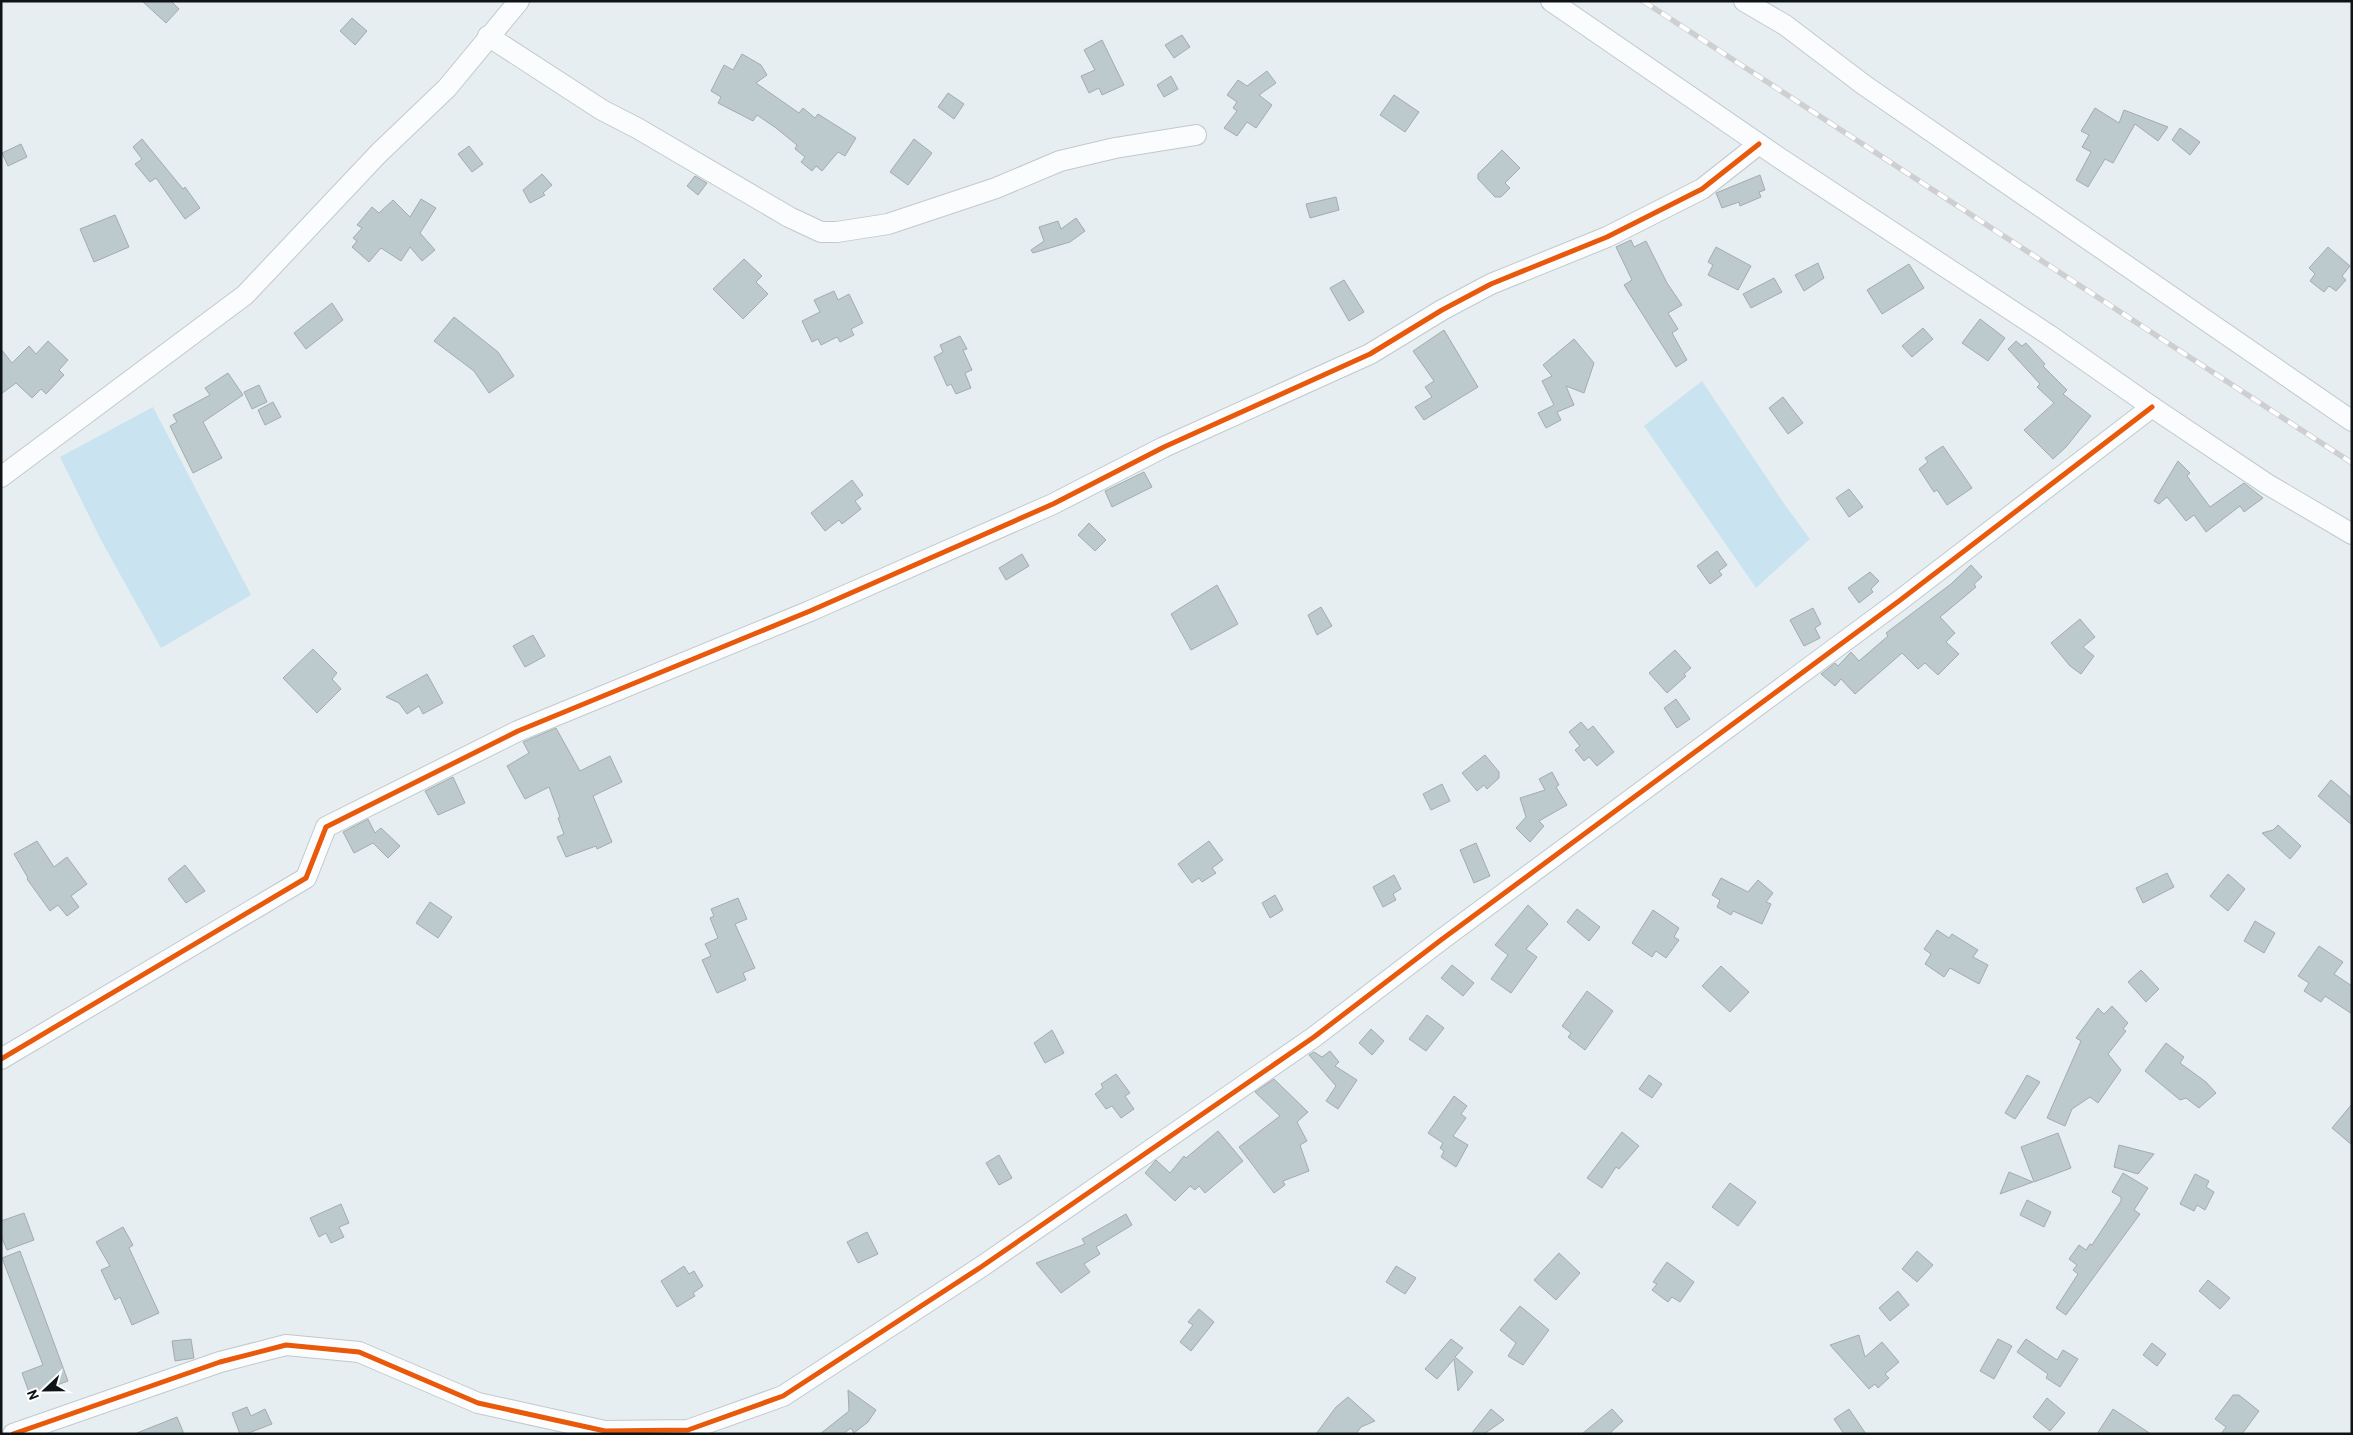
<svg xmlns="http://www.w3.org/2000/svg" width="2353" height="1435" viewBox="0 0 2353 1435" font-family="Barlow,sans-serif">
  <rect width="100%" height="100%" fill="#e6eef2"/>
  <!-- green -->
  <g fill="#c9e4f0">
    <path d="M1702,381L1785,505L1810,539L1756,588L1644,426Z"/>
    <path d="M153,407L251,595L161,648L101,540L60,457Z"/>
  </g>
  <!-- building -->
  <g fill="#bccacd" stroke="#a5abae">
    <path d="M142,1H171L179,9L166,23Z"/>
    <path d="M352,18L367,31L355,45L340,31Z"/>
    <path d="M1182,35L1190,47L1174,58L1165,45Z"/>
    <path d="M1102,40L1124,85L1102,95L1099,88L1089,93L1081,76L1095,70L1084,50Z"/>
    <path d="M742,54L761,65L767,75L756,83L799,113L803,108L815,118L818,114L856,138L845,156L838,152L822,171L816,166L812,171L801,162L805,157L795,149L797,145L776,128L757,115L753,121L718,103L721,97L711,91L724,65L733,70Z"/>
    <path d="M1267,71L1276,83L1259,95L1272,105L1256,128L1247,122L1237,136L1224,128L1237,111L1233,108L1237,102L1227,95L1238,80L1247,86Z"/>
    <path d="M1171,76L1178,89L1164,97L1157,85Z"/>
    <path d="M948,93L964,104L954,119L938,107Z"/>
    <path d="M1394,95L1419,112L1405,132L1380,115Z"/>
    <path d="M2095,108L2119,123L2124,110L2168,127L2158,141L2135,124L2113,163L2105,159L2088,187L2076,180L2091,152L2082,147L2089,135L2081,131Z"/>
    <path d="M2180,128L2200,142L2190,155L2172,140Z"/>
    <path d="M142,139L183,189L185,187L200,208L185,219L156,178L150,182L135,164L142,159L133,147Z"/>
    <path d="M914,139L932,153L908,185L890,172Z"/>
    <path d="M21,144L27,157L8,166L2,153Z"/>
    <path d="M469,146L483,164L472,172L458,154Z"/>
    <path d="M1502,150L1520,168L1505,183L1510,188L1501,197H1495L1478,179V174Z"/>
    <path d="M542,174L552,185L543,193L545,195L530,203L523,190Z"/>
    <path d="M1760,175L1765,190L1759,192L1761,197L1740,206L1739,202L1722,208L1716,193Z"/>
    <path d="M695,176L707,183L698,195L687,186Z"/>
    <path d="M1336,197L1339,210L1310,218L1306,204Z"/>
    <path d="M421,199L436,208L420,233L435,250L422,261L410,247L401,261L381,248L369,262L352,247L357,241L353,238L362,228L357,225L372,207L379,213L393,200L410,217Z"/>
    <path d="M115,215L129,247L94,262L80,229Z"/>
    <path d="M1076,218L1085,231L1070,242L1033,253L1031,250L1044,241L1039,227L1058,221L1061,229Z"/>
    <path d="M1631,240L1634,247L1646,241L1667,283L1682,305L1668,313L1678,329L1672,333L1687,360L1676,367L1624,285L1632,280L1616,247Z"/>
    <path d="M1716,247L1751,266L1738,290L1708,275L1713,265L1708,262Z"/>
    <path d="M2328,247L2350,266L2342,276L2346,280L2336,291L2329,286L2324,292L2310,281L2315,274L2309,268Z"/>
    <path d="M744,259L762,276L756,282L768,294L743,319L713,289Z"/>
    <path d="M1818,263L1824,278L1804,291L1795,275Z"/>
    <path d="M1909,264L1924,288L1882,314L1867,290Z"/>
    <path d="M1774,278L1782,292L1751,308L1743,294Z"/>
    <path d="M1344,280L1364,312L1349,321L1330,288Z"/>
    <path d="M834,291L838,300L849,294L863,323L851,329L854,335L840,342L837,337L821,345L818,339L812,342L802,321L820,312L814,300Z"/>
    <path d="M332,303L343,320L306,349L294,333Z"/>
    <path d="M454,317L498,352L514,376L489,393L474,371L434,341Z"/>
    <path d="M1980,319L2005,338L1988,361L1962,343Z"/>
    <path d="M1923,328L1933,339L1912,357L1902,346Z"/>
    <path d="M1444,330L1478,387L1424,420L1415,407L1432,397L1425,387L1434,381L1413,351Z"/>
    <path d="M960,336L967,349L963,350L972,370L965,373L971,388L956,394L951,384L947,386L934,357L943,352L940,345Z"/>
    <path d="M1574,339L1594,363L1584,393L1566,386L1574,405L1557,412L1561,420L1546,428L1538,413L1554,405L1542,381L1552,376L1543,365Z"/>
    <path d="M48,341L68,360L59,370L64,375L46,394L41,389L32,398L16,383L1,394V349L12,363L29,346L36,354Z"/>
    <path d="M2016,341L2022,346L2026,343L2045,364L2043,366L2067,390L2063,394L2091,416L2066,447L2053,459L2024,430L2054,403L2037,387L2040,384L2008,349Z"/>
    <path d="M228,373L243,395L203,422L222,458L193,473L170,426L177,422L173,415L210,395L205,388Z"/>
    <path d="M259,385L267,402L252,409L244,392Z"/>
    <path d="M1783,397L1803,423L1788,434L1769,408Z"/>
    <path d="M273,402L281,417L265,425L258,410Z"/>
    <path d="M1943,446L1972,488L1947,505L1937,490L1934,492L1919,469L1928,462L1925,458Z"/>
    <path d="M2178,461L2190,473L2187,476L2210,507L2244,483L2263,498L2244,512L2240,506L2206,532L2194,515L2186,521L2167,497L2159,504L2154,501Z"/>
    <path d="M1144,472L1152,487L1112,507L1105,491Z"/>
    <path d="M852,480L863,495L855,501L861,509L842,524L839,520L825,531L811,513Z"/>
    <path d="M1849,489L1863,507L1849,517L1836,498Z"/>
    <path d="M1089,523L1106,540L1095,551L1078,535Z"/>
    <path d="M1717,551L1727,565L1719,571L1722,575L1710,584L1697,566Z"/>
    <path d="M1022,554L1029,566L1006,580L999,568Z"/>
    <path d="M1971,565L1982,577L1974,584L1976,587L1940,617L1955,633L1946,642L1959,654L1938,675L1925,663L1918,669L1902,653L1855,694L1841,679L1835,686L1821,674L1835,663L1838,666L1851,652L1859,661L1888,636L1886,633L1951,584Z"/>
    <path d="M1870,572L1879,581L1871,589L1873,592L1859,603L1848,588Z"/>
    <path d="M1217,585L1238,624L1191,650L1171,614Z"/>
    <path d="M1321,607L1332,626L1317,635L1308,615Z"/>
    <path d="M1813,608L1821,624L1815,628L1820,638L1804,646L1790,620Z"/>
    <path d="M2080,619L2095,637L2083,647L2094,656L2081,674L2070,666L2051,643Z"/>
    <path d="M533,635L545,656L525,667L513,646Z"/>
    <path d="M313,649L337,673L332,679L341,689L317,713L283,678Z"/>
    <path d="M1675,650L1691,668L1684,674L1686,676L1667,693L1649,673Z"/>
    <path d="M427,674L443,703L423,714L419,706L407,714L399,703L386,697Z"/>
    <path d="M1676,699L1690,719L1677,728L1664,708Z"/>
    <path d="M1581,722L1588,730L1593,726L1614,752L1597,766L1589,757L1584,761L1575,750L1580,746L1569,732Z"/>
    <path d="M556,728L580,771L610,756L622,782L593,796L612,842L597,849L596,846L566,857L557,837L564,834L558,818L560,817L549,787L525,799L507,766L529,753L523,742Z"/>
    <path d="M1485,755L1499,772V778L1487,789L1484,785L1477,791L1462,773Z"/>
    <path d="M1552,772L1559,785L1556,787L1567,805L1539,821L1544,826L1530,842L1516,828L1526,817L1520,798L1545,790L1539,779Z"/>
    <path d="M453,777L465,803L438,815L425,791Z"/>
    <path d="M2331,780L2352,798V825L2318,796Z"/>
    <path d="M1442,784L1450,801L1431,810L1423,794Z"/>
    <path d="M368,819L375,833L381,828L400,846L388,858L373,843L354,853L343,832Z"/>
    <path d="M2278,825L2301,846L2290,859L2262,833L2273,830Z"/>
    <path d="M37,841L54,867L67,857L87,884L71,896L79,907L67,916L58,905L50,911L27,879L28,878L14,854Z"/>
    <path d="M1209,841L1223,860L1212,868L1216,873L1202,882L1199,878L1192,883L1178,864Z"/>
    <path d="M1476,843L1490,876L1474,883L1460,850Z"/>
    <path d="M185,865L205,891L186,903L168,879Z"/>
    <path d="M2167,873L2174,887L2143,903L2136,888Z"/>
    <path d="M2228,874L2245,889L2228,911L2210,896Z"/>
    <path d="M1394,875L1401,889L1393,894L1396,900L1383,907L1373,887Z"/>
    <path d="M1721,878L1748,892L1758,880L1773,893L1766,902L1771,904L1762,924L1733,911L1731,915L1717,907L1720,900L1712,895Z"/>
    <path d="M1275,895L1283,910L1270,918L1262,903Z"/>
    <path d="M738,898L747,919L735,924L755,968L743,973L746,980L717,993L702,960L711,956L705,944L718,938L710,918L714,916L711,909Z"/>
    <path d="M430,902L452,917L438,938L416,923Z"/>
    <path d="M1528,905L1548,924L1526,949L1537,957L1511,993L1491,979L1508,955L1495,945Z"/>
    <path d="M1577,909L1600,927L1589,941L1567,922Z"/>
    <path d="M1653,910L1679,928L1674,937L1679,940L1666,958L1656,951L1652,957L1632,943Z"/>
    <path d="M2255,921L2275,933L2264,953L2244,941Z"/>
    <path d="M1937,930L1949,938L1952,934L1978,950L1973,957L1988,965L1979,984L1950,968L1944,977L1925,964L1931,954L1924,949Z"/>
    <path d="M2319,946L2343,962L2334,974L2352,986V1014L2325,996L2321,1002L2304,991L2309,983L2298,976Z"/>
    <path d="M1452,965L1474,983L1463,996L1441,978Z"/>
    <path d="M1721,966L1749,992L1730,1012L1702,986Z"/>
    <path d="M2141,970L2159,989L2146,1002L2128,982Z"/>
    <path d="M1587,991L1613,1011L1585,1050L1568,1037L1571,1033L1562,1026Z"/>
    <path d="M2112,1006L2128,1023L2123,1029L2126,1031L2108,1054L2121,1070L2098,1103L2090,1097L2072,1109L2065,1126L2047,1118L2081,1041L2076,1038L2098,1008L2104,1014Z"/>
    <path d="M1427,1015L1444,1028L1426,1051L1409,1039Z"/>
    <path d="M1371,1029L1384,1041L1372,1055L1359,1043Z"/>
    <path d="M1052,1030L1064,1053L1045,1063L1034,1043Z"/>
    <path d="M2166,1043L2184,1057L2180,1063L2206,1082L2216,1093L2199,1108L2186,1098L2180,1100L2145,1071Z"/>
    <path d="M1330,1051L1339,1062L1335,1066L1357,1080L1338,1109L1326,1101L1336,1086L1309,1055L1314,1052L1322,1057Z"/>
    <path d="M1116,1074L1130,1093L1125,1096L1134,1109L1121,1118L1112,1106L1106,1109L1095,1094L1103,1088L1101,1084Z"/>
    <path d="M1649,1075L1662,1084L1652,1098L1639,1089Z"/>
    <path d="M2027,1075L2040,1082L2015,1119L2005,1113Z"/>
    <path d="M1274,1079L1308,1112L1297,1122L1307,1141L1300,1145L1309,1171L1283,1181L1285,1185L1274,1193L1239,1147L1280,1116L1255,1092Z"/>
    <path d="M1454,1096L1467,1106L1461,1114L1466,1118L1453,1136L1468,1145L1456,1167L1441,1157L1444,1151L1440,1148L1443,1143L1428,1133Z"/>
    <path d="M2352,1104V1145L2332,1128Z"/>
    <path d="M1218,1131L1243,1161L1205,1193L1199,1186L1195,1190L1190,1186L1175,1201L1145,1173L1156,1160L1170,1173L1184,1156L1186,1158Z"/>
    <path d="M1622,1132L1639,1146L1619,1169L1616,1167L1602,1188L1587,1178Z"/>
    <path d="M2058,1133L2071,1168L2034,1182L2021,1147Z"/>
    <path d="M2119,1145L2154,1154L2138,1174L2114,1167Z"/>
    <path d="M999,1155L1012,1178L999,1185L986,1163Z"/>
    <path d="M2009,1172L2033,1182L2000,1194Z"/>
    <path d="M2123,1173L2148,1188L2134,1210L2140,1214L2066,1315L2056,1308L2078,1274L2073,1270L2077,1265L2069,1259L2079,1245L2086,1250L2090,1244L2092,1245L2121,1201V1197L2112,1192Z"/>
    <path d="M2195,1174L2209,1181L2206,1187L2214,1192L2205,1210L2197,1205L2194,1211L2180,1204Z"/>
    <path d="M1730,1183L1756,1202L1738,1226L1712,1207Z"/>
    <path d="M2027,1200L2051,1212L2044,1227L2020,1215Z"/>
    <path d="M341,1204L349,1223L339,1227L344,1237L331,1243L326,1233L319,1237L310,1218Z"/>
    <path d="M24,1213L34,1240L7,1250L1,1236V1221Z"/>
    <path d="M1126,1214L1132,1225L1096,1247L1100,1254L1084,1264L1090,1272L1061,1293L1036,1263L1085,1244L1082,1239Z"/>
    <path d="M123,1227L133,1245L129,1248L159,1313L132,1325L120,1297L115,1300L101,1270L110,1266L96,1242Z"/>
    <path d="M867,1232L878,1254L858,1263L847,1242Z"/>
    <path d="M20,1251L68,1381L30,1395L22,1373L43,1365L2,1258Z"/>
    <path d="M1917,1251L1933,1265L1917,1282L1902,1269Z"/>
    <path d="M1559,1253L1580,1273L1556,1300L1534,1280Z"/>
    <path d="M1667,1262L1694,1282L1680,1302L1672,1297L1668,1302L1652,1290L1657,1284L1653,1282Z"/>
    <path d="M684,1266L689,1274L694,1271L703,1286L693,1293L695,1296L677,1307L661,1281Z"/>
    <path d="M1396,1266L1416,1278L1405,1294L1386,1282Z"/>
    <path d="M2208,1280L2230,1298L2220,1309L2199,1291Z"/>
    <path d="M1898,1291L1909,1305L1890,1321L1879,1308Z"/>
    <path d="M1520,1306L1549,1330L1523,1365L1508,1356L1516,1343L1500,1330Z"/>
    <path d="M1199,1309L1214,1322L1191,1351L1180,1342L1193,1325L1188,1322Z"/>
    <path d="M1859,1335L1865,1357L1882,1342L1899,1362L1885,1374L1889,1378L1878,1388L1875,1384L1869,1389L1830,1345Z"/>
    <path d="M191,1339L194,1358L175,1361L172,1341Z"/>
    <path d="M1451,1339L1463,1348L1455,1357L1473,1372L1458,1391L1454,1359L1437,1379L1425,1369Z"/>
    <path d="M1998,1339L2012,1346L1994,1379L1980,1371Z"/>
    <path d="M2026,1339L2057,1360L2063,1350L2078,1359L2060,1387L2046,1378L2048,1374L2017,1352Z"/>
    <path d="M2152,1343L2166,1354L2157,1366L2143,1355Z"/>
    <path d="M848,1390L876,1410L868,1422L854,1433L851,1428L843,1434H820L849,1411Z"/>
    <path d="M2233,1395H2239L2259,1411L2242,1434H2221L2226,1427L2215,1419Z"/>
    <path d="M1348,1397L1375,1421L1361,1427L1356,1434H1316L1336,1407Z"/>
    <path d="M2047,1398L2065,1413L2050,1431L2033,1417Z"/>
    <path d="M247,1407L251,1416L265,1409L272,1424L246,1434H240L232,1413Z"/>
    <path d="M1491,1409L1504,1420L1484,1434H1471Z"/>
    <path d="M1612,1409L1623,1421L1609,1434H1582Z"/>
    <path d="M1849,1409L1866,1434H1844L1834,1419Z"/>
    <path d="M2113,1409L2151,1434H2097Z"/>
    <path d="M177,1417L184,1434H137V1433Z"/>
  </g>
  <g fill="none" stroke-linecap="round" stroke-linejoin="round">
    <!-- minor casing -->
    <g stroke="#c2c9cc" stroke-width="22">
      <g id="minor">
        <path d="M1551,1L1778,157L2049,335L2152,407L2267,484L2352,534"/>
        <path d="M1744,1L1785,25L1864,85L2352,421"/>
        <path d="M488,36L602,110L637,128L789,217L821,232H837L888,224L996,188L1060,161L1115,148L1196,135"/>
        <path d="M1,477L245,295L379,153L447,88L519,1"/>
        <path d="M1,1059L306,878L326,827L518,731L810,611L1053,504L1164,447L1370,354L1442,310L1491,284L1607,237L1702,189L1759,144"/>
        <path d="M13,1434L220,1362L286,1345L359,1352L478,1403L605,1431L688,1430L783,1396L981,1267L1314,1037L1441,940L1899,601L2152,407"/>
      </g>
    </g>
    <!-- minor -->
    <use href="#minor" stroke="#fbfcfd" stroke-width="20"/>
    <!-- rail casing -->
    <g stroke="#cdcfd1" stroke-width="5.5">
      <path id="rail" d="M1643,1L2352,463"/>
    </g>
    <!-- rail -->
    <use href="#rail" stroke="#fff" stroke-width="4" stroke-dasharray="11" stroke-linecap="butt"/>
    <!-- cycleway casing -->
    <g stroke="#fff" stroke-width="8">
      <g id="cycleway">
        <path d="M1,1059L306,878L326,827L518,731L810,611L1053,504L1164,447L1370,354L1442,310L1491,284L1607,237L1702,189L1759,144"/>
        <path d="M13,1434L220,1362L286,1345L359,1352L478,1403L605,1431L688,1430L783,1396L981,1267L1314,1037L1441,940L1899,601L2152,407"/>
      </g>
    </g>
    <!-- cycleway -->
    <use href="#cycleway" stroke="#e8590c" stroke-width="5"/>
  </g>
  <!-- border -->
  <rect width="2353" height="1435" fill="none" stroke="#0e1316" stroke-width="5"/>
  <!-- north arrow -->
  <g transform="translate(45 1390) rotate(248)" stroke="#ffffff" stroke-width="4" paint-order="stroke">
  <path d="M0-4L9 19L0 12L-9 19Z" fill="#0e1316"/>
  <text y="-8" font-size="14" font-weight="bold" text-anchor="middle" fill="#0e1316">N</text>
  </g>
</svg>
